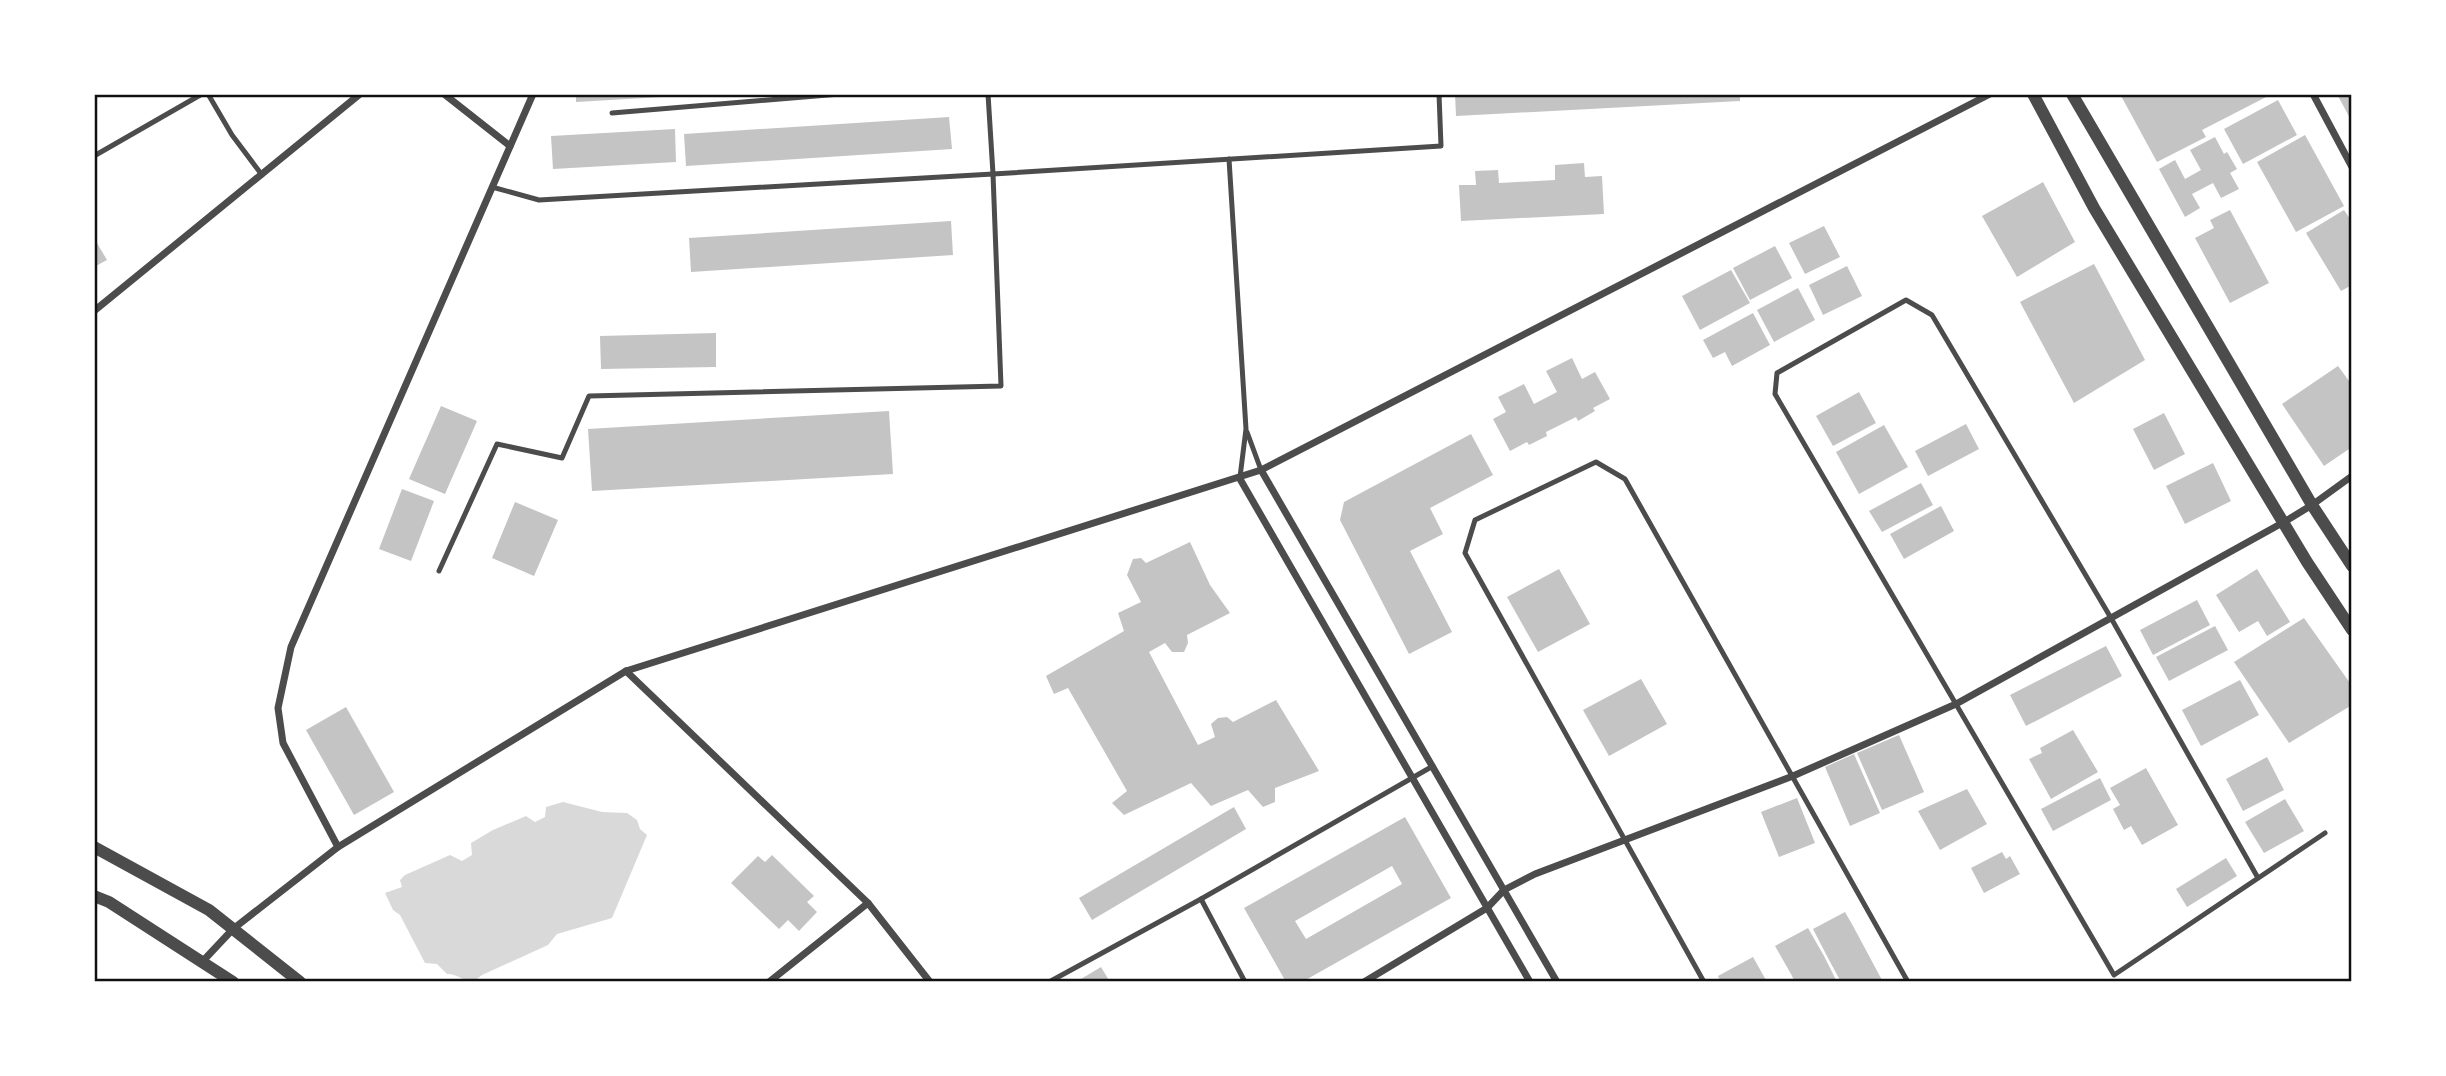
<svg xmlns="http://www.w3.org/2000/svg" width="2446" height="1076" viewBox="0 0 2446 1076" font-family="Overpass,sans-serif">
  <rect width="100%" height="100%" fill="#fff"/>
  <!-- water -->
  <path fill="#d9d9d9" d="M563,802L602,812L627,813L637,820L640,829L647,835L612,918L557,934L548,945L482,975L474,981C464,982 458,974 447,974L437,964L425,963L400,915L393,910L385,893L402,887L400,880L405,875L450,855L462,861L472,855L471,843L493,830L526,816L535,822L545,817L546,807Z"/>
  <!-- building -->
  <g fill="#c4c4c4" fill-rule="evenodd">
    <path d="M576,94H661V97L576,102Z"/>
    <path d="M1455,94H1740V101L1456,116Z"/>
    <path d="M2120,94H2272L2202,130L2206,137L2157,162Z"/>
    <path d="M2337,94H2352V122Z"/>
    <path d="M2278,100L2297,135L2243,164L2224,129Z"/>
    <path d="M949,117L952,149L686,166L684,134Z"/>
    <path d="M675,129L676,162L553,169L551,136Z"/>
    <path d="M2305,135L2344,206L2296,232L2257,162Z"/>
    <path d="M2215,137L2224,154L2227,152L2237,169L2230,173L2239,189L2221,198L2213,183L2192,194L2200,208L2185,217L2159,169L2175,160L2185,179L2201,170L2190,150Z"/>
    <path d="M1584,163L1585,177L1602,176L1604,214L1461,221L1459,185H1476L1475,171L1498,170L1499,183L1555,180V165Z"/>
    <path d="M2043,182L2075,242L2017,277L1982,216Z"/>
    <path d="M2230,210L2269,283L2230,303L2195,238L2214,228L2210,220Z"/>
    <path d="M2344,210L2352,222V285L2341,291L2306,233Z"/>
    <path d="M951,221L953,255L691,272L689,238Z"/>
    <path d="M1824,226L1840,257L1805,274L1789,243Z"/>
    <path d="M94,238L107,260L94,267Z"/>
    <path d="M1775,246L1792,278L1750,300L1733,268Z"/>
    <path d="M2094,264L2145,360L2074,403L2020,302Z"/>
    <path d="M1847,266L1862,296L1823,315L1809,285Z"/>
    <path d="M1731,270L1750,303L1700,330L1682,296Z"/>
    <path d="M1798,288L1815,320L1774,342L1757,310Z"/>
    <path d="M1753,313L1770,345L1732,366L1725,352L1713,358L1703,340Z"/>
    <path d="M716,333V367L601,369L600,336Z"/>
    <path d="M1572,358L1582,379L1595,372L1610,399L1593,408L1595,411L1578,421L1576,417L1546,432L1547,436L1529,445L1527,442L1510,451L1493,419L1506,412L1498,397L1524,384L1534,404L1557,392L1546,371Z"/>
    <path d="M2338,366L2352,385V447L2324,466L2282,404Z"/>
    <path d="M1859,392L1876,423L1833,446L1816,416Z"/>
    <path d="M441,406L477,421L445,494L409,479Z"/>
    <path d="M889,411L893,474L592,491L588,429Z"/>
    <path d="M2164,413L2185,454L2154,470L2133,429Z"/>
    <path d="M1966,424L1979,449L1928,476L1915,451Z"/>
    <path d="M1884,425L1908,467L1859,494L1836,452Z"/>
    <path d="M1471,434L1493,475L1430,508L1443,534L1410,551L1452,632L1409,654L1340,520L1344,502Z"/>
    <path d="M2213,463L2231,501L2185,524L2166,486Z"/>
    <path d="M1921,483L1933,505L1882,532L1869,511Z"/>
    <path d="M402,489L434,501L411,561L379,549Z"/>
    <path d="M515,502L558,520L534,576L492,558Z"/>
    <path d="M1941,506L1954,531L1904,559L1890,534Z"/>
    <path d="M1190,542L1210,585L1230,613L1187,635L1188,643L1184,652H1172L1165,643L1149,652L1198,745L1215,737L1211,724L1218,718L1227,717L1233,722L1276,700L1319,771L1275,788V802L1263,807L1248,790L1211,806L1191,783L1124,815L1112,803L1127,791L1068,688L1054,694L1046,676L1124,631L1118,613L1141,602L1127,575L1133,559L1141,558L1146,563Z"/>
    <path d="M1559,569L1590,624L1538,652L1507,597Z"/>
    <path d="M2257,569L2290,622L2267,636L2258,621L2239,632L2216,595Z"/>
    <path d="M2197,600L2210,625L2153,655L2140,630Z"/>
    <path d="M2304,618L2352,686V705L2289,743L2234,662Z"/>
    <path d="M2215,626L2228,650L2169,681L2156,657Z"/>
    <path d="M2106,646L2122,676L2026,726L2010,695Z"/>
    <path d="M1641,679L1667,724L1609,756L1583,710Z"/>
    <path d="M2240,680L2259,715L2201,746L2182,710Z"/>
    <path d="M346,707L394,792L354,815L306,730Z"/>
    <path d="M2073,730L2098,772L2051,799L2029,759L2042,753L2040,748Z"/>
    <path d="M1899,735L1924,792L1882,810L1857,753Z"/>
    <path d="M1854,754L1880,813L1850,826L1825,767Z"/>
    <path d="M2267,757L2284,790L2243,811L2226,779Z"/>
    <path d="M2146,768L2178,825L2142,845L2131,826L2124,830L2113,809L2120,805L2110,788Z"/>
    <path d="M2100,778L2111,800L2053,831L2041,809Z"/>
    <path d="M1967,789L1987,824L1940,850L1918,811Z"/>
    <path d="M1797,798L1815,843L1779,857L1761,812Z"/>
    <path d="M2285,799L2304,831L2264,853L2245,822Z"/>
    <path d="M1234,807L1246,829L1092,920L1079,898Z"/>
    <path d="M1405,817L1451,898L1302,982H1286L1244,908ZM1392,866L1402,884L1306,939L1295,921Z"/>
    <path d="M2002,852L2006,859L2010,856L2020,874L1984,893L1971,868Z"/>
    <path d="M772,855L814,896L807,902L817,912L799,931L788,920L779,929L731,883L758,856L765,862Z"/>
    <path d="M2226,858L2237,876L2187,907L2176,889Z"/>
    <path d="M1845,912L1853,926L1883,982H1841L1828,958L1813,929Z"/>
    <path d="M1808,928L1824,956L1837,982H1795L1791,974L1775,946Z"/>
    <path d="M1753,957L1767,982H1721L1718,976Z"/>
    <path d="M1101,967L1110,982H1076Z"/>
  </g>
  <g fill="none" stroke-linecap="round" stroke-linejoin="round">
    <!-- service -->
    <g stroke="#4c4c4c" stroke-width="5">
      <path d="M208,94L232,135L262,175"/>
      <path d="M988,94L993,174L1441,146L1439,94"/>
      <path d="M612,113L840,94"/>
      <path d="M94,156L202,94"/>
      <path d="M1229,159L1246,429L1240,477"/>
      <path d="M1247,432L1261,470"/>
      <path d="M439,571L497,444L562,458L589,396L1001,386L993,174L539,200L492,187"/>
      <path d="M2258,878L2111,618L1932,315L1906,300L1777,373L1775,394L2114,975L2325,833"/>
      <path d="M1201,899L1245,982"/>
      <path d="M1049,982L1201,899L1433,766"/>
      <path d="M1704,982L1465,553L1475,520L1596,462L1625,479L1908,982"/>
    </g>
    <!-- minor -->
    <g stroke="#4c4c4c" stroke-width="7">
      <path d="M444,94L510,146"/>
      <path d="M2313,94L2352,167"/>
      <path d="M94,311L360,94"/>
      <path d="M1261,470L1557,982"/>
      <path d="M1240,479L1530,982"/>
      <path d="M626,671L868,903L930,982"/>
      <path d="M338,847L283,743L278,708L291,647L533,94"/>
      <path d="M202,962L233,929L338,847L626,671L1261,470L1990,94"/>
      <path d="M769,982L868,903"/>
      <path d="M1364,982L1487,908L1504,890L1535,874L1793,776L1956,704L2284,522L2312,505L2352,476"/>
    </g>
    <!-- tertiary -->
    <g stroke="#4c4c4c" stroke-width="12">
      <path d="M2033,94L2094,208L2307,562L2352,630"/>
      <path d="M2072,94L2312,505L2352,566"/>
      <path d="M94,847L209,910L300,982"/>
      <path d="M94,896L109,902L233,982"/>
    </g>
  </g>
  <!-- border -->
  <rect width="2446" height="1076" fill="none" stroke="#ffffff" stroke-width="192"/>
  <rect x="96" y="96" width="2254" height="884" fill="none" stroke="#111" stroke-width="2.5"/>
</svg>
